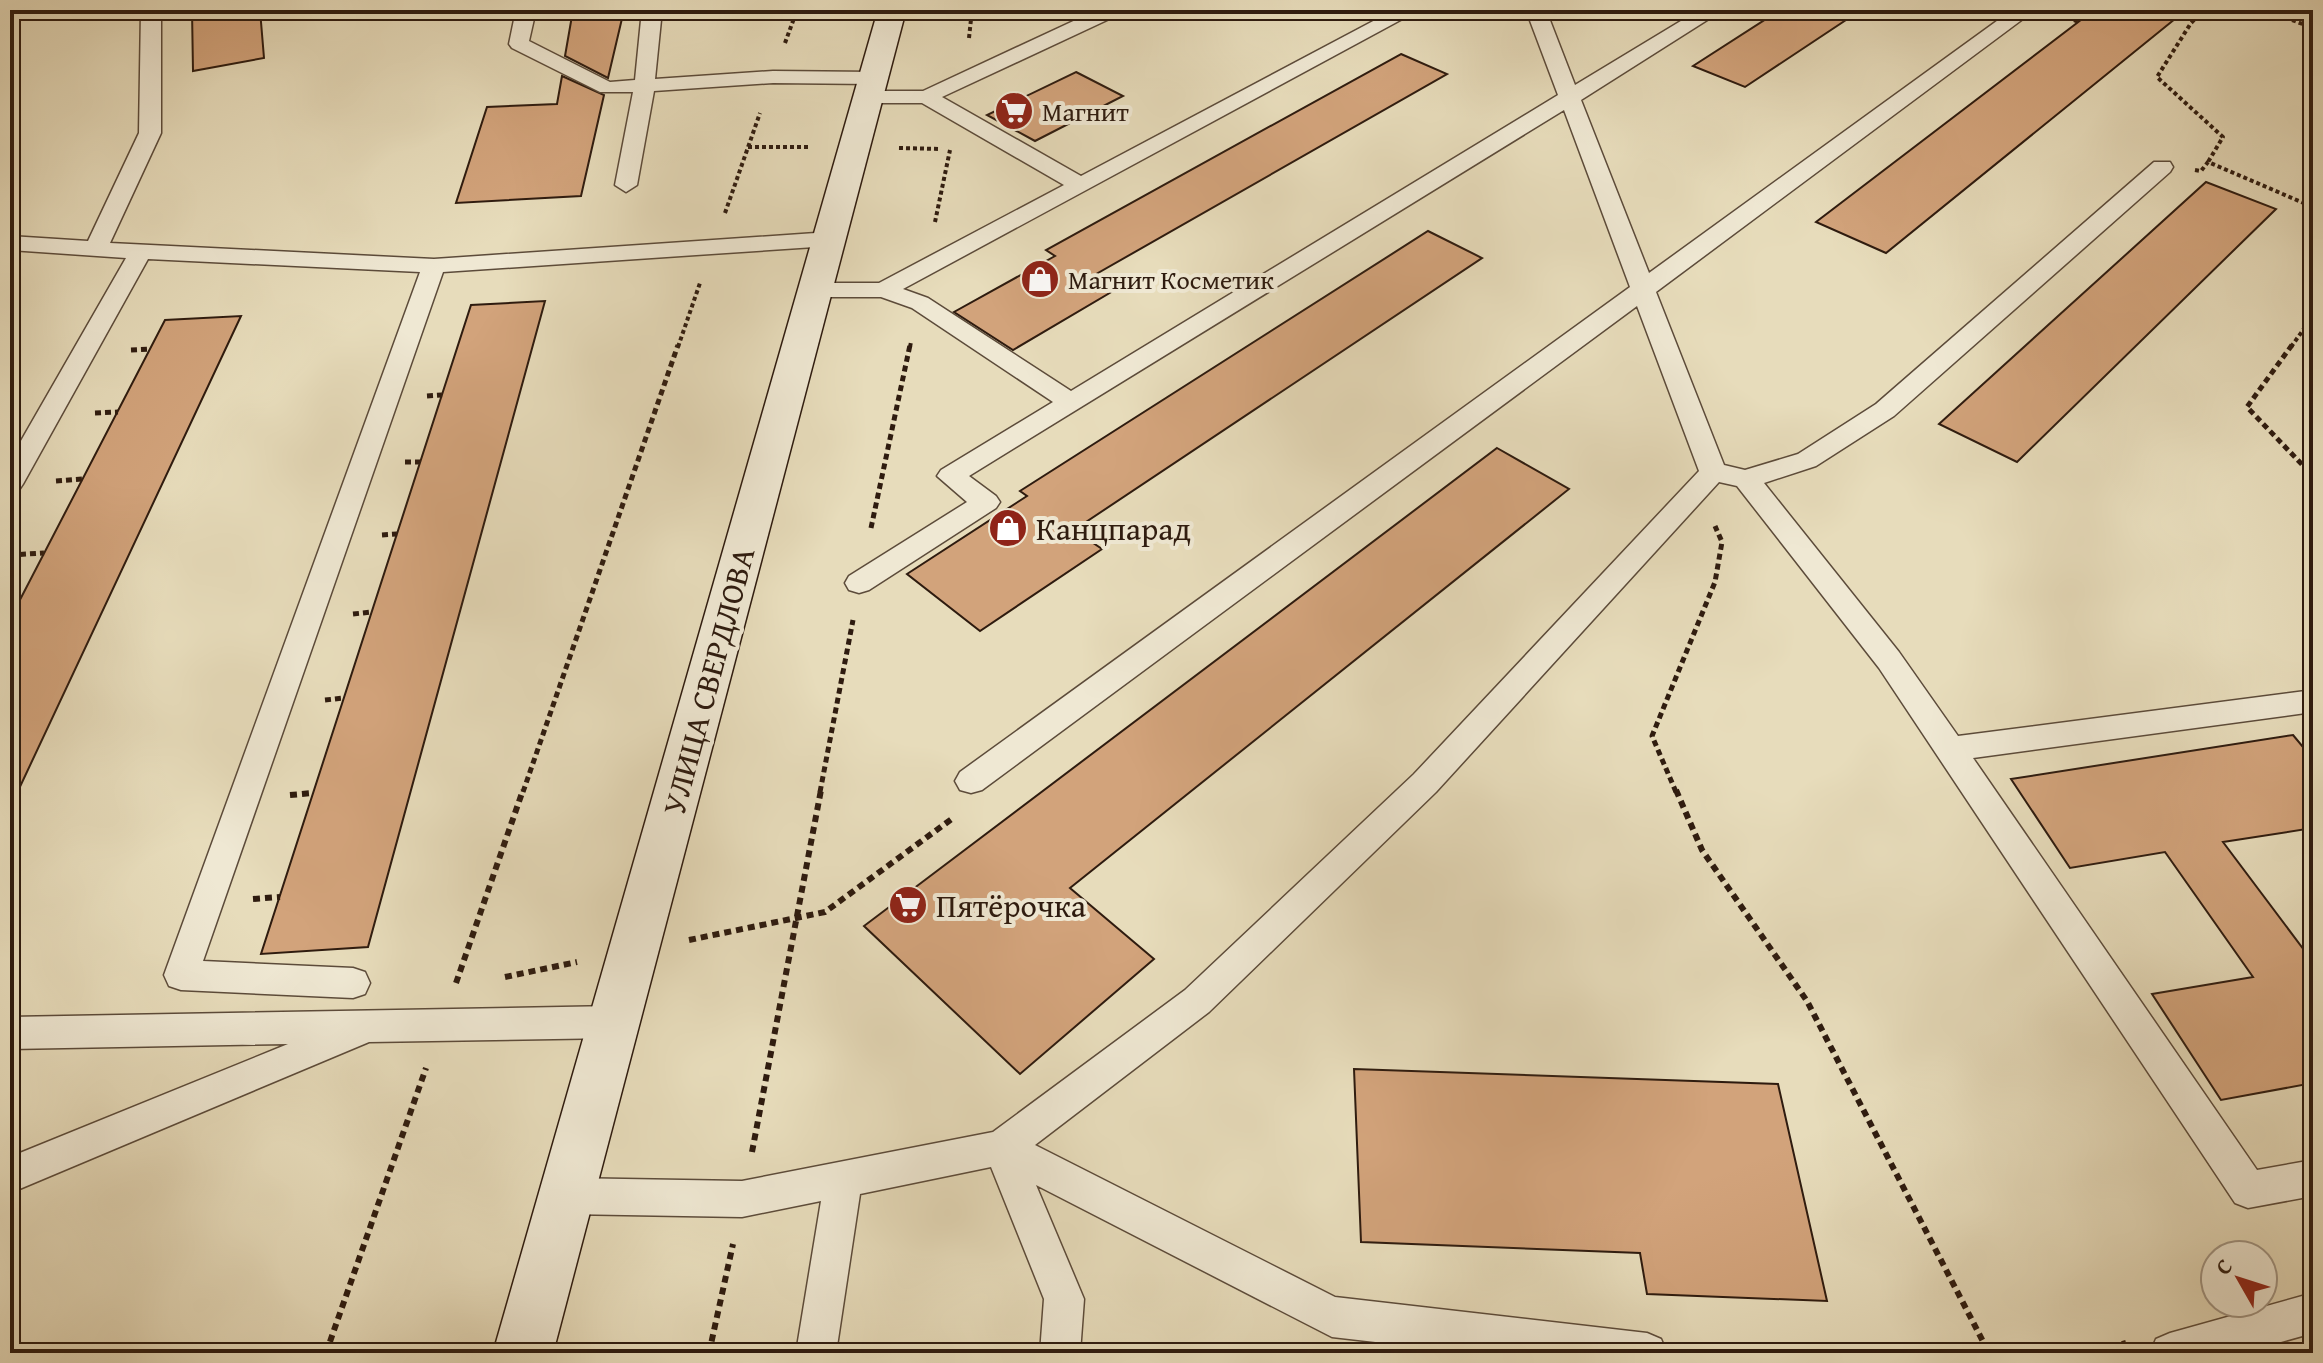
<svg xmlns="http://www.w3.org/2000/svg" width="2323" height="1363" viewBox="0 0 2323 1363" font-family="'Gentium Book Plus',serif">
  <rect width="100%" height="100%" fill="#e7dcbb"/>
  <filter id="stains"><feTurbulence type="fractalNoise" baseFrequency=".0025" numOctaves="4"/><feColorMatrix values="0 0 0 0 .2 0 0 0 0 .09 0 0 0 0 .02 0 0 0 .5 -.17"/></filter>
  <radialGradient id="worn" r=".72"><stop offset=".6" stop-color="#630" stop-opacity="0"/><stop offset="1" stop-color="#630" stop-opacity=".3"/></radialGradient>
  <!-- building -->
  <g fill="#d2a37b" stroke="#2e1b0f" stroke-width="2">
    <path d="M192,10H260L264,58L193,71Z"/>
    <path d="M573,10H624L608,78L565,56Z"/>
    <path d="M1780,10H1861L1745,87L1693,66Z"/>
    <path d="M2094,10H2186L1886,253L1816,222Z"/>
    <path d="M1401,54L1447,74L1091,277L1113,291L1013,350L954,312L1055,256L1046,250Z"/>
    <path d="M1076,72L1123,96L1035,141L987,115Z"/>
    <path d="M562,76L604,95L581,196L456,203L487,107L557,104Z"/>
    <path d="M2206,182L2276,209L2017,462L1939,424Z"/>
    <path d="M1428,231L1482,258L1074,530L1102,549L980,631L907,574L1027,496L1020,491Z"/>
    <path d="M545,301L368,947L261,954L471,305Z"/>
    <path d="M241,316L10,808V619L165,320Z"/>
    <path d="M1497,448L1569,489L1070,888L1154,959L1020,1074L864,926Z"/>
    <path d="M2293,735L2313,759V828L2223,842L2313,962V1083L2221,1100L2152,994L2253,977L2165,852L2070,868L2011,779Z"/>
    <path d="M1354,1069L1778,1084L1827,1301L1647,1294L1640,1253L1361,1242Z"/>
  </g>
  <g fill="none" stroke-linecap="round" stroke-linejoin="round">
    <!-- lane casing -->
    <g stroke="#5c4b3a" stroke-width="3">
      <g id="lane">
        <path d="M141,10H161V133L110,243L434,259L830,232L838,234L841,239L838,244L830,246L443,272L203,961L353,968L365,972L370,983L365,994L353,998L181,990L169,986L164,975L420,272L148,259L23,484L19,490L10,493V460L126,258L10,250V236L88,241L139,133Z"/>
        <path d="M516,10H536L529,41L610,82L635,80L642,10H662L655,79L773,71L874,72L884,78L874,84L773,83L654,91L637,185L626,192L615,185L633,92H600L512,48L509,44Z"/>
        <path d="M1097,10H1123L1120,14L942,97L1081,176L1394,10H1419L903,289L928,298L1071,391L1558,95L1526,10H1546L1575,85L1699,10H1723L1581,100L1649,273L2012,10H2035L1656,292L1724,465L1745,470L1798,454L1876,404L2154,162H2170L2173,167L2170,172L1894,416L1816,466L1764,483L1899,652L1958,736L2313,690V712L1973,758L2257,1170L2313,1160V1196L2248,1208L2235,1203L1879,668L1737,486L1719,482L1436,792L1209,1012L1035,1145L1335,1297L1647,1333L1661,1339L1667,1353H1471L1332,1337L1036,1185L1084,1299L1080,1353H1040L1044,1299L991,1167L860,1194L836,1353H796L821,1201L742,1217L566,1214L553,1209L547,1196L553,1183L566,1178L742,1181L993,1132L1185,990L1414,774L1699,471L1637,306L982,790L971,793L960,790L955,781L960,772L1630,287L1564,110L969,476L996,496L1000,502L996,508L869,590L859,593L849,590L845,583L849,576L967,502L937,476L941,470L1053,402L912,308L881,297H815L807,295L803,290L807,285L815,283H879L1064,185L922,103H868L858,97L868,91H923Z"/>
        <path d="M615,1006L628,1011L633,1022L628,1033L615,1038L369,1042L10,1193V1157L288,1044L10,1049V1017Z"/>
        <path d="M2313,1293V1333L2242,1353H2150L2156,1339L2170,1333Z"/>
      </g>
    </g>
    <!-- secondary casing -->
    <g stroke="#2e1b0f" stroke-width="3">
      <path id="secondary" d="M878,10H906L553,1353H493Z"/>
    </g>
    <!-- path-far2 -->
    <g stroke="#2e1b0f" stroke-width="4" stroke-dasharray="4 3" stroke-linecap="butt">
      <path d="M2204,10L2191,23L2157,77L2223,137L2208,162"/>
      <path d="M2266,10L2313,28"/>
      <path d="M2061,15L2079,22"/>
      <path d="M969,38L972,10"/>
      <path d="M785,43L797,10"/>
      <path d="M748,147H809"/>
      <path d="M899,148L941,149"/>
      <path d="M2195,170L2201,171L2208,162L2313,207"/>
      <path d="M725,213L760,113"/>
      <path d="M935,222L950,150"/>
      <path d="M678,347L700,283"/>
      <path d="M910,347L911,342"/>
      <path d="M2291,347L2313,316"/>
    </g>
    <!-- path-far1 -->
    <g stroke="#2e1b0f" stroke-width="5" stroke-dasharray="6 4" stroke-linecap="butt">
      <path d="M2292,345L2247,407L2313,476"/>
      <path d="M131,350L150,349"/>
      <path d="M427,396L442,395"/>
      <path d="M95,413L118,412"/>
      <path d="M405,462H420"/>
      <path d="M56,481L83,479"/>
      <path d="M871,528L910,345"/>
      <path d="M382,535L397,534"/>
      <path d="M10,555L44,553"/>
      <path d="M353,614L372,612"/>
      <path d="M325,700L344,698"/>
      <path d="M523,792L678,345"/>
      <path d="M820,792L853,620"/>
      <path d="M1676,792L1652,736L1715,582L1722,542L1715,526"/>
    </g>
    <!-- path -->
    <g stroke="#2e1b0f" stroke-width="6" stroke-dasharray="7 5" stroke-linecap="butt">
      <path d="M1676,790L1702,850L1807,1001L1989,1353"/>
      <path d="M290,795L313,793"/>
      <path d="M253,899L280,897"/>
      <path d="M689,940L825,912L953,818"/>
      <path d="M505,977L577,962"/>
      <path d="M456,983L523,790"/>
      <path d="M752,1152L821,790"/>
      <path d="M326,1353L426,1068"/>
      <path d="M709,1353L733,1244"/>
      <path d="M2087,1353L2126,1343"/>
    </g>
    <!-- lane -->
    <use href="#lane" fill="#efe8d3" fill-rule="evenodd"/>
    <!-- secondary -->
    <use href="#secondary" fill="#efe8d3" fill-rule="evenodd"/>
  </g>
  <!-- icons -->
  <defs>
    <g id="supermarket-disc" transform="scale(2)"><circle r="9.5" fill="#8f2418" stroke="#efe8d3"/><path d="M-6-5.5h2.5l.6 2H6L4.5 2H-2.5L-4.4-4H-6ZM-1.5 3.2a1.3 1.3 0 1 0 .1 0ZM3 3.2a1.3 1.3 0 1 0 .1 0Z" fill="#fff"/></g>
    <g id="shop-disc" transform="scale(2)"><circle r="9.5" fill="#8f2418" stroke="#efe8d3"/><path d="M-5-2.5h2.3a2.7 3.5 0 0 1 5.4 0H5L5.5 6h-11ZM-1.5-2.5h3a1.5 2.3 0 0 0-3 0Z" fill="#fff"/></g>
  </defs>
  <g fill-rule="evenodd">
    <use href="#supermarket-disc" x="1014" y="111"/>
    <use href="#shop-disc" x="1040" y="279"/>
    <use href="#shop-disc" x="1008" y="528"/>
    <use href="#supermarket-disc" x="908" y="905"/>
  </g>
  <g text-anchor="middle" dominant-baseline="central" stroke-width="8" stroke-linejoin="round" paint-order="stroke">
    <!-- far-poi labels -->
    <g font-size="26" fill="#2e1b0f" stroke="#efe8d3" text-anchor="start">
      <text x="1042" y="111">Магнит</text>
      <text x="1068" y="279">Магнит Косметик</text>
    </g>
    <!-- poi labels -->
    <g font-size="32" fill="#2e1b0f" stroke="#efe8d3" text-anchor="start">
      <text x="1036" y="528">Канцпарад</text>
      <text x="936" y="905">Пятёрочка</text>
    </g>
    <!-- street labels -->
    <g font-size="32" fill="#2e1b0f" stroke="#efe8d3">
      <text transform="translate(708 681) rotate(-75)">УЛИЦА СВЕРДЛОВА</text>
    </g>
  </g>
  <!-- margin -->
  <rect width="2323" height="1363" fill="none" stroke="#e7dcbb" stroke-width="40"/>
  <rect x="12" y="12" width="2299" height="1339" fill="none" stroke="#2e1b0f" stroke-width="4"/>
  <rect x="20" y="20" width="2283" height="1323" fill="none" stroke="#2e1b0f" stroke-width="2"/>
  <!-- north arrow -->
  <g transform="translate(2239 1279) rotate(309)"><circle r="38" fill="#efe8d3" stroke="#a29685" stroke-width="2"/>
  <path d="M0-6L14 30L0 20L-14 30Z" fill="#8f2418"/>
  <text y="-12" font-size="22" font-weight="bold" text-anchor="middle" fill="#2e1b0f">С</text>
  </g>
  <rect width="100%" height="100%" filter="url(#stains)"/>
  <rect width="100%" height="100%" fill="url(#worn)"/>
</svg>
